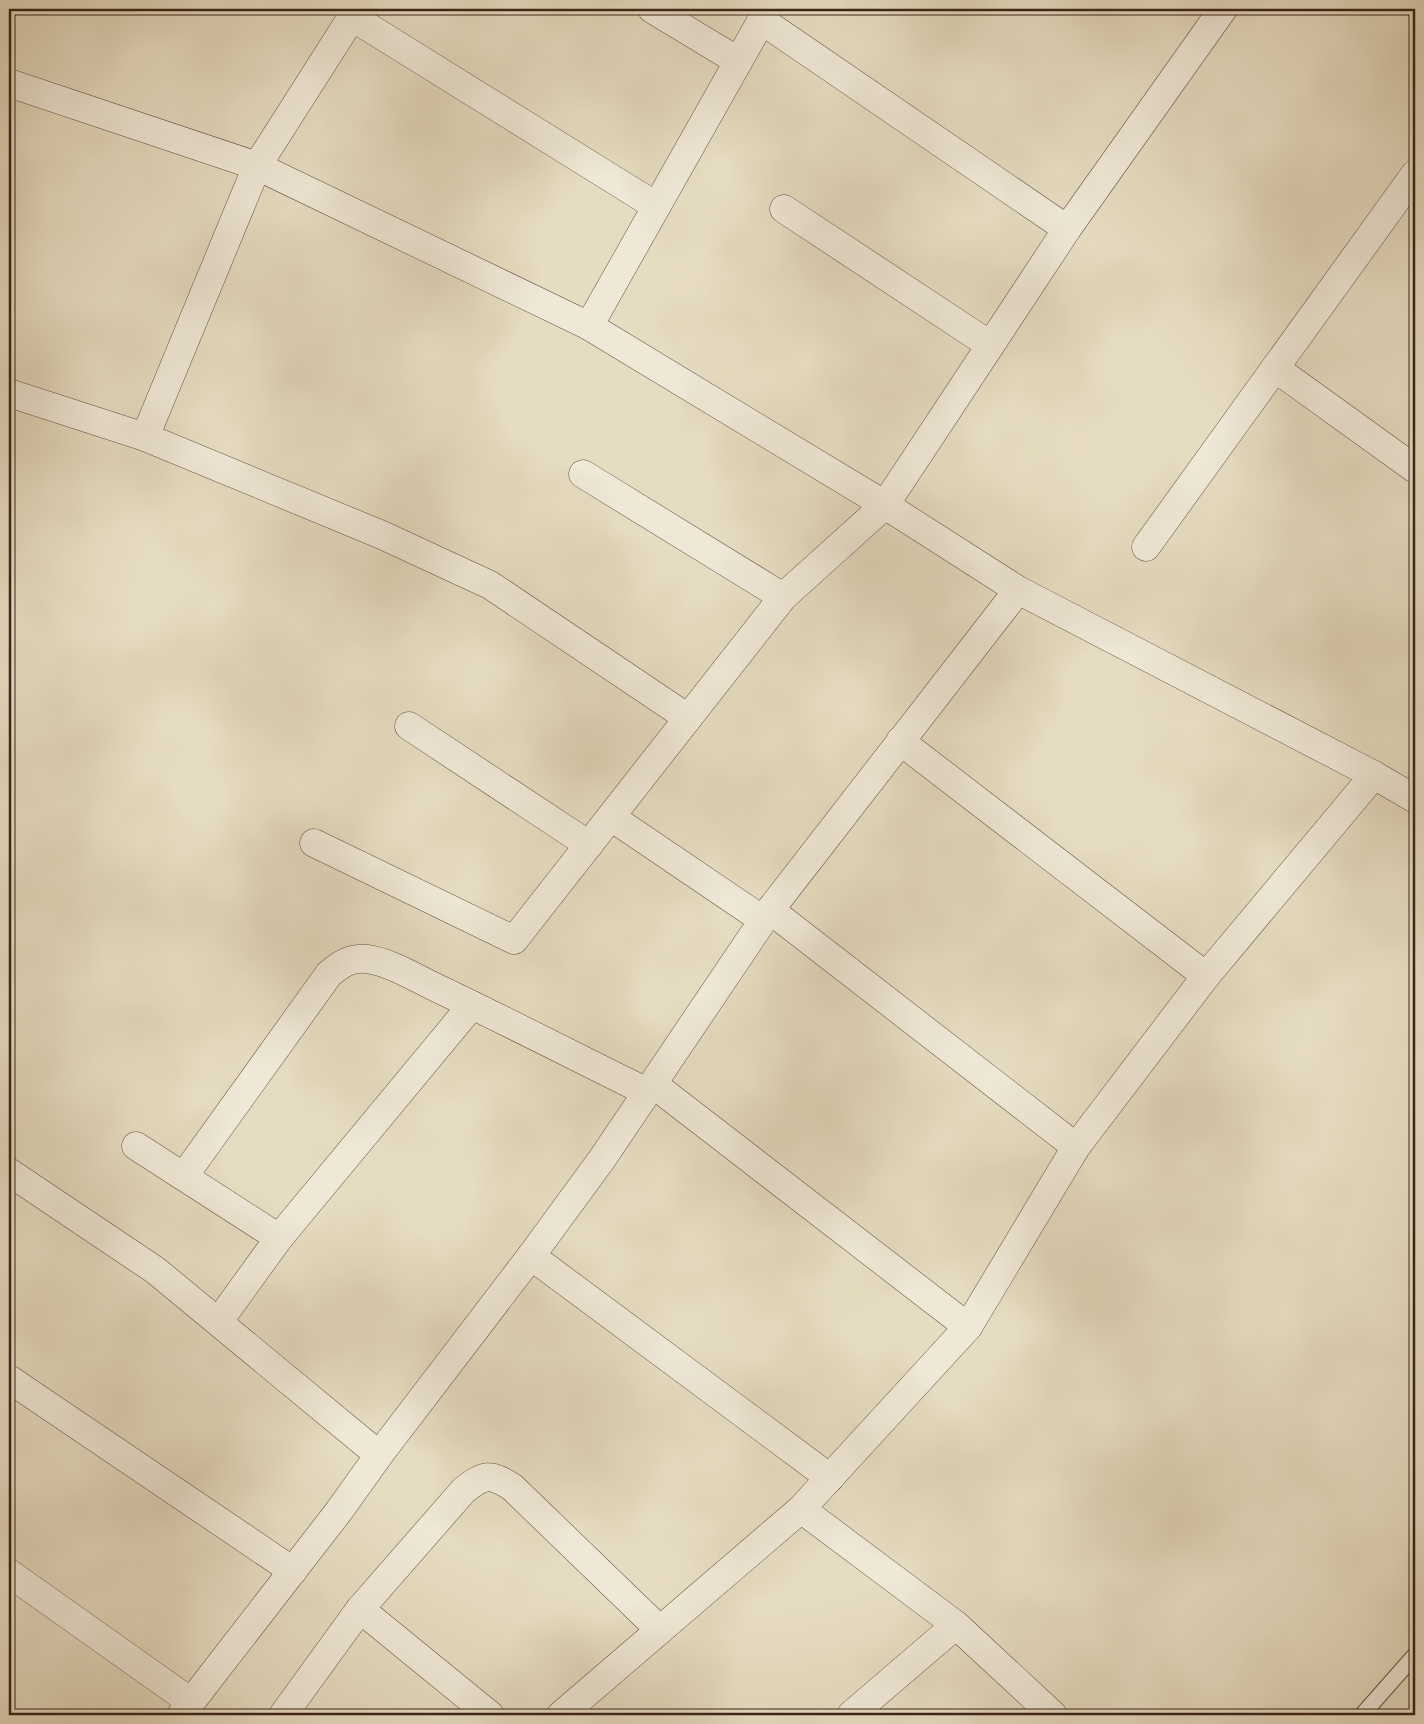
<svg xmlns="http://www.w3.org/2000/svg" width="1424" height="1724" viewBox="0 0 1424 1724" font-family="Alegreya,serif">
  <rect width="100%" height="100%" fill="#e6dcc1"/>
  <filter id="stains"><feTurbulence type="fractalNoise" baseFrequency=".004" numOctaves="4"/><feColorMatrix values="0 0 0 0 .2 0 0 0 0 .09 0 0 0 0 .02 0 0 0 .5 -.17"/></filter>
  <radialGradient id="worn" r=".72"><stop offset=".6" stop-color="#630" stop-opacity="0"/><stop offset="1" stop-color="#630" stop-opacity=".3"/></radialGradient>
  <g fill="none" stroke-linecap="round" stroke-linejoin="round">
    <!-- lane casing -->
    <g stroke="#665244" stroke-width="17">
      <path id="lane" d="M1362,1715L1415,1655"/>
    </g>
    <!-- street casing -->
    <g stroke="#665244" stroke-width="29">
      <g id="street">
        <path d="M652,9L738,61"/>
        <path d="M352,17L656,206"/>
        <path d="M761,20L1067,229"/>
        <path d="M9,83L257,166L589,326L885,505L1018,590L1374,775L1415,799"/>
        <path d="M784,209L990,345"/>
        <path d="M589,326L768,9"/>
        <path d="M1275,368L1415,469"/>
        <path d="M9,393L145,437L382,535L490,585L688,718"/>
        <path d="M145,437L257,166L357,9"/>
        <path d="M583,474L783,597"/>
        <path d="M1146,547L1415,174"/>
        <path d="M409,726L589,845"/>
        <path d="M900,741L1206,976"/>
        <path d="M611,817L763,920"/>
        <path d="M314,843L514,940L783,597L885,505L1067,229L1223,9"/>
        <path d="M770,910L1076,1147"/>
        <path d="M653,1084L968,1327"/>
        <path d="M136,1146L279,1238"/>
        <path d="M9,1172L155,1270L379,1455"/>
        <path d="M184,1176L329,974C341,964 351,957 367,959C391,962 419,980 441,990C510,1023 578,1058 647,1092"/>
        <path d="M531,1256L830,1478"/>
        <path d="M219,1321L279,1238L472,1005"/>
        <path d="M9,1379L293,1571"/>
        <path d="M801,1509L956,1625L1053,1715"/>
        <path d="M9,1573L191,1702"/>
        <path d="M360,1609L490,1715"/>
        <path d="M181,1715L339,1511L379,1455L531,1256L602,1159L770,910L1018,590"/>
        <path d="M283,1715L360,1609L464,1490C485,1474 490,1473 512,1487L660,1630"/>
        <path d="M561,1715L801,1509L968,1327L1076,1147L1206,976L1374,775"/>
        <path d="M851,1715L956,1625"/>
      </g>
    </g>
    <!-- lane -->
    <use href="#lane" stroke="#efe8d7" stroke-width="15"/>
    <!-- street -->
    <use href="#street" stroke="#efe8d7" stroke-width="28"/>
  </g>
  <!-- margin -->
  <rect width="1424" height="1724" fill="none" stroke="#e6dcc1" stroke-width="30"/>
  <rect x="10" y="10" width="1404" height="1704" fill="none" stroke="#3b241a" stroke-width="2.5"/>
  <rect x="15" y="15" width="1394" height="1694" fill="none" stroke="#3b241a"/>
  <rect width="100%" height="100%" filter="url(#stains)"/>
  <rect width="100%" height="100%" fill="url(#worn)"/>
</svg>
